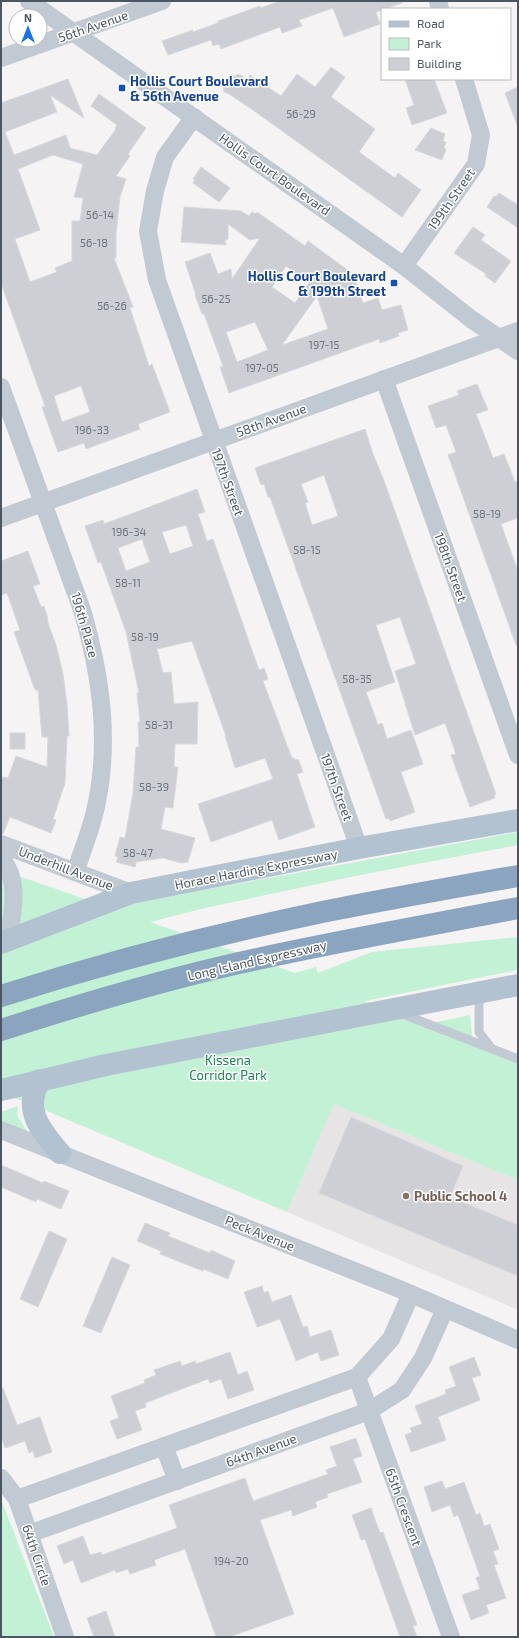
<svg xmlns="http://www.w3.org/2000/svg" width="519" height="1638" viewBox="0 0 519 1638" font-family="'Exo 2',sans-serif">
  <rect width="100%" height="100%" fill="#f5f3f3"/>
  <!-- education -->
  <path fill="#e6e4e5" d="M334,1104L518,1180V1310L287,1212Z"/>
  <!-- green -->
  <g fill="#c3f1d5">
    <path d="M518,832V845L360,875L205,908L150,922L295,973L316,967L318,973L372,952L518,937V970L365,1001L518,1064V1180L334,1104L287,1212L23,1101L1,1094V870L114,909L128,904Z"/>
    <path d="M470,1015L472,1036L468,1037L432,1023Z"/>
    <path d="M18,1106L17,1115L28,1133L1,1120V1112Z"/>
    <path d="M1,1499L54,1637H1Z"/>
  </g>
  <!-- building -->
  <g fill="#cdcfd5" stroke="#d7d9de" fill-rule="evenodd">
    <path d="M280,1H402V3L376,12L380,24L344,37L333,8L299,20L302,26L282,33L280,27L221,49L219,44L213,46L211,40L168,55L162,41L193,30V32L218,23V21L260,6L261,8Z"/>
    <path d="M331,67L345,77L331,97L375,129L359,152L395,178L398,173L421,190L402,217L250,108L229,94L224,92L223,81L239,74L247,80L250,75L281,96L297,74L315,87Z"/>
    <path d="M68,79L84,118L50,95L57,112L5,132L14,155L66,135L70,148L97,155L116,129L115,128L117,125L91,106L99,94L146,128L128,154L130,156L116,176L126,179L120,197L116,234V258H114L133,307L130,308L149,366L152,364L170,412L138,424L140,429L86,449L84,443L58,452L42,407L45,406L1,283V103ZM53,155L83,164L74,197L83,198L80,221H72V261L55,268L57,272L30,282L15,239L40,230L18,169ZM81,386L90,412L62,422L54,396Z"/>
    <path d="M405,79H434L447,113L412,125L406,108L414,105Z"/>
    <path d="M518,87V124L517,125L505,93Z"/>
    <path d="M431,128L445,134L443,141L446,142L444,148L446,149L442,160L415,150Z"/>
    <path d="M201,167L230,188L219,202L193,183L195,180L193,179Z"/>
    <path d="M499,193L518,205V228L487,207L494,196L496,197Z"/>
    <path d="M184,207L241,211L249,216L252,212L255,214L257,212L305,246L308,241L353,274L363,303L378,298L382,310L401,305L408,330L398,333L399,336L380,343L379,339L229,393L220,367L223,366L204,314H202L195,295H196L185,262L210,253L218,274L231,269L232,279L260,238L250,240L228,224V239L225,240L226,245L181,242ZM286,266L309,283L295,303L272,287ZM317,296L328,329L282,345ZM255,322L268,350L237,362L226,332Z"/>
    <path d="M473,227L485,235L481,240L511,261L495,283L485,276L486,274L454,253Z"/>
    <path d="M477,384L488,410L476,414L493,458L504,454L515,482L518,481V518L501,524L518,571V645H516L448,455L456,452L446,425L436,428L428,406L459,395L457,391Z"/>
    <path d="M365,429L373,454L383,478L496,794L494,795L495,798L470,807L451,755L456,754L445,723L415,735L395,671L416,664L400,617L376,625L395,682L366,692L378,725L382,723L387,739L411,730L423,764L401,772L415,812L390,821L389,818L386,819L372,780L270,497H268L264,484L261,485L255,468ZM324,475L338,516L312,525L305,503L308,502L301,484Z"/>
    <path d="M197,489L205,512L198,514L207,541L213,539L259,670L264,668L268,679L263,681L287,745L292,758H294L295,760L298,759L303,772L297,774L315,827L279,840L272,820L211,842L198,804L273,779L265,758L235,768L225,736H226L192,641L157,649L163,673L171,672L174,704L198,702L197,744H175L174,767H178L173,808L165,807L161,829L195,838L188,862L181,863L163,858L136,862L135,867L116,862L118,857L115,856L120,837L125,838L133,793L136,747H139L138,722H140L137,693H139L126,632L101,562L98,563L85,526L103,520L104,524ZM186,525L193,546L170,554L162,532ZM142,539L150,562L126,571L118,548Z"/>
    <path d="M28,551L40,584L33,586L41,607L44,606L48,619L47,620L56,645L63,674L67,704L69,736H67L65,783L53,819L56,820L51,833L10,817L3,834H1V777L8,778L16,756L47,767L48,737H42L38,690H35L14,632L20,630L7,593L1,595V561Z"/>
    <rect x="10" y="733" width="15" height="16"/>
    <path d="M351,1117L463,1166L450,1197L518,1225V1276L319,1193Z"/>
    <path d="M1,1165L43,1183L44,1181L69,1191L61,1209L37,1199L36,1202L1,1187Z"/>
    <path d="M145,1223L170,1233L168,1236L210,1253L211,1250L235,1261L228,1279L203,1269V1271L160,1254L161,1251L137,1241Z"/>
    <path d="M49,1231L67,1239L38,1307L20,1299Z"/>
    <path d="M112,1257L130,1265L101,1333L83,1326Z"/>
    <path d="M262,1286L264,1293L268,1291L272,1302L291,1295L303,1327L307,1326L310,1337L331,1330L339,1355L321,1361L318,1352L296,1361L280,1319L257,1327L244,1292Z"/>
    <path d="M230,1352L238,1375L247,1371L254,1390L228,1399L221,1379L210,1383L208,1379L145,1403L146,1407L135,1411L142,1430L117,1439L110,1421L119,1418L111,1396L145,1383L144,1380L156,1375L154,1370L180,1361L182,1366L195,1361L196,1364Z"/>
    <path d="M474,1357L481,1375L472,1378L480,1400L438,1417L446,1440L411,1452L405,1435L412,1432L410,1428L422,1424L415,1406L446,1394L445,1390L456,1386L449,1367Z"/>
    <path d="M3,1388L17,1425L40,1417L52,1452L35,1458L33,1451L29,1453L25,1441L5,1448L1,1436V1389Z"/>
    <path d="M356,1438L362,1456L353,1459L362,1482L327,1494L328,1497L315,1502L317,1507L293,1516L291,1510L260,1520L294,1614L229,1637H216L185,1549L154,1560L156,1565L130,1574L128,1569L116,1573L115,1570L81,1583L73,1560L64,1564L57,1546L83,1536L90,1555L101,1552L102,1555L177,1528L169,1505L245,1478L253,1501L328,1474L326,1470L337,1466L330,1447Z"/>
    <path d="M442,1481L445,1489L464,1482L476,1515L480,1513L484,1526L490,1524L499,1549L493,1551L498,1564L494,1565L506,1598L486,1605L489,1613L471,1620L462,1595L480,1589L476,1578L480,1576L458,1515L454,1517L450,1505L432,1512L424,1487Z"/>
    <path d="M371,1508L380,1533L383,1532L417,1625L413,1626L417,1637H400L365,1539L361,1540L352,1515Z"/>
    <path d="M106,1611L115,1637H94L87,1618Z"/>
  </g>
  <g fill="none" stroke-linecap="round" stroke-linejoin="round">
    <!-- service -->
    <g stroke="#c1cad2" stroke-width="9">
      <path d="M479,993V1032L492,1049"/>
      <path d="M400,1013L518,1059"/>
    </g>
    <!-- minor -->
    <g stroke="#c1cad2" stroke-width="18">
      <path d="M29,1L404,266L471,319L518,351"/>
      <path d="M438,1L440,9"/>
      <path d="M1,58L162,1"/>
      <path d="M194,117L165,157L155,191L148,231L157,280L359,848"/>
      <path d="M404,266L476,164L481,135L464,79"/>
      <path d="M384,379L518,755"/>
      <path d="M1,387L82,610C101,675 111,743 95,811C90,832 82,852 75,872"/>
      <path d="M1,518L518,331"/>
      <path d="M1,844L131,893"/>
      <path d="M1,858C21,881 12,912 9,939"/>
      <path d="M1,1130L397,1288L518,1340"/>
      <path d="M357,1377L451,1637"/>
      <path d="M164,1446L177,1481"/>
      <path d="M1,1478L17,1499L65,1637"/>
      <path d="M17,1499L357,1377L391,1339L411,1294"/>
      <path d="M29,1534L369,1411L402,1390L423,1358L445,1309"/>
    </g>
    <!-- primary -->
    <g stroke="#b3c2d1" stroke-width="22">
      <path d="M1,943L131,893L359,848L518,820"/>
      <path d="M40,1080C22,1110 41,1130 60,1153"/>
      <path d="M1,1090L106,1065L518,985"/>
    </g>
    <!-- motorway -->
    <g stroke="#8ba5c1" stroke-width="22">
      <path d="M1,996C104,963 208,936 313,914C381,900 450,888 518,876"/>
      <path d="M1,1030C79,1005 159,981 239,963C332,942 425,926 518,908"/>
    </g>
  </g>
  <!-- markers -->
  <g fill="#1a4fb4" stroke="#fff" stroke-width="1.5">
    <rect x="118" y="84" width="8" height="8" rx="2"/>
    <rect x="390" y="279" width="8" height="8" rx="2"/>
  </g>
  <circle fill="#8d6e63" stroke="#fff" stroke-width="1.5" cx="406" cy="1196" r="4"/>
  <g text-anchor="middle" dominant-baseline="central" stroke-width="3" stroke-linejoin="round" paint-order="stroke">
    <!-- number labels -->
    <g font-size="11" fill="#6b747e">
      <text x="301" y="113">56-29</text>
      <text x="100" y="214">56-14</text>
      <text x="94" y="242">56-18</text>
      <text x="216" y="298">56-25</text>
      <text x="112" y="305">56-26</text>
      <text x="324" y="344">197-15</text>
      <text x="262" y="367">197-05</text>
      <text x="92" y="429">196-33</text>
      <text x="487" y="513">58-19</text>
      <text x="129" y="531">196-34</text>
      <text x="307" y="549">58-15</text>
      <text x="128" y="582">58-11</text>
      <text x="145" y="636">58-19</text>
      <text x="357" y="678">58-35</text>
      <text x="159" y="724">58-31</text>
      <text x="154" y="786">58-39</text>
      <text x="138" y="852">58-47</text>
      <text x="231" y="1560">194-20</text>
    </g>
    <!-- street labels -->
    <g font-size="13" fill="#4a5661" stroke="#fff">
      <text transform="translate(93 26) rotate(-19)">56th Avenue</text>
      <text transform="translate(275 174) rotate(35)">Hollis Court Boulevard</text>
      <text transform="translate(451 199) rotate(-55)">199th Street</text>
      <text transform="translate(271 420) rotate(-20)">58th Avenue</text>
      <text transform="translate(228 482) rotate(70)">197th Street</text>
      <text transform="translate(451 567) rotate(70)">198th Street</text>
      <text transform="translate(85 625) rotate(74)">196th Place</text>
      <text transform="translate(337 787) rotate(70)">197th Street</text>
      <text transform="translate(66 868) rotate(21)">Underhill Avenue</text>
      <text transform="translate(256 869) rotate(-11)">Horace Harding Expressway</text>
      <text transform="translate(257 960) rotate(-13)">Long Island Expressway</text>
      <text transform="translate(260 1233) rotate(22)">Peck Avenue</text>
      <text transform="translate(261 1450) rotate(-20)">64th Avenue</text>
      <text transform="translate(404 1507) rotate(70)">65th Crescent</text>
      <text transform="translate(37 1555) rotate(71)">64th Circle</text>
    </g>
    <!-- transit labels -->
    <g font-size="13" font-weight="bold" fill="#164399" stroke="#fff" text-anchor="start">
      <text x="130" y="81">Hollis Court Boulevard<tspan x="130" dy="15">&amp; 56th Avenue</tspan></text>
      <text x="386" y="276" text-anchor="end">Hollis Court Boulevard<tspan x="386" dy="15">&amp; 199th Street</tspan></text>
    </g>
    <!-- park labels -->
    <g font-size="13" fill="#17864f" stroke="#fff">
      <text x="228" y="1060">Kissena<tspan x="228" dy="15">Corridor Park</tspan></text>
    </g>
    <!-- education labels -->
    <g font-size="13" font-weight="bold" fill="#785e54" stroke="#fff" text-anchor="start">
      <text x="414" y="1196">Public School 4</text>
    </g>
  </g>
  <!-- border -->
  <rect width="519" height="1638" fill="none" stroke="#4a5661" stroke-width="4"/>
  <!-- legend -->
  <rect x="381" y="8" width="130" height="72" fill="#ffffff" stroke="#b7bbc0"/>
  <rect x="389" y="21" width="20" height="6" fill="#b3c2d1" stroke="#b7bbc0"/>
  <text x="417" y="28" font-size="12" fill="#4a5661">Road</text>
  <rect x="389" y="38" width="20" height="12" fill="#c3f1d5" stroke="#b7bbc0"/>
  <text x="417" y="48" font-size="12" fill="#4a5661">Park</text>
  <rect x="389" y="58" width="20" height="12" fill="#cdcfd5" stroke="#b7bbc0"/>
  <text x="417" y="68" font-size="12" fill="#4a5661">Building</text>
  <!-- north arrow -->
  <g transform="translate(28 28)"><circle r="19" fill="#ffffff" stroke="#b7bbc0"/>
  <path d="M0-3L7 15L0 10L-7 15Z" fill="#1a73e8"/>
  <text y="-6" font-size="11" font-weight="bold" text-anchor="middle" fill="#4a5661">N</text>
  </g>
</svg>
